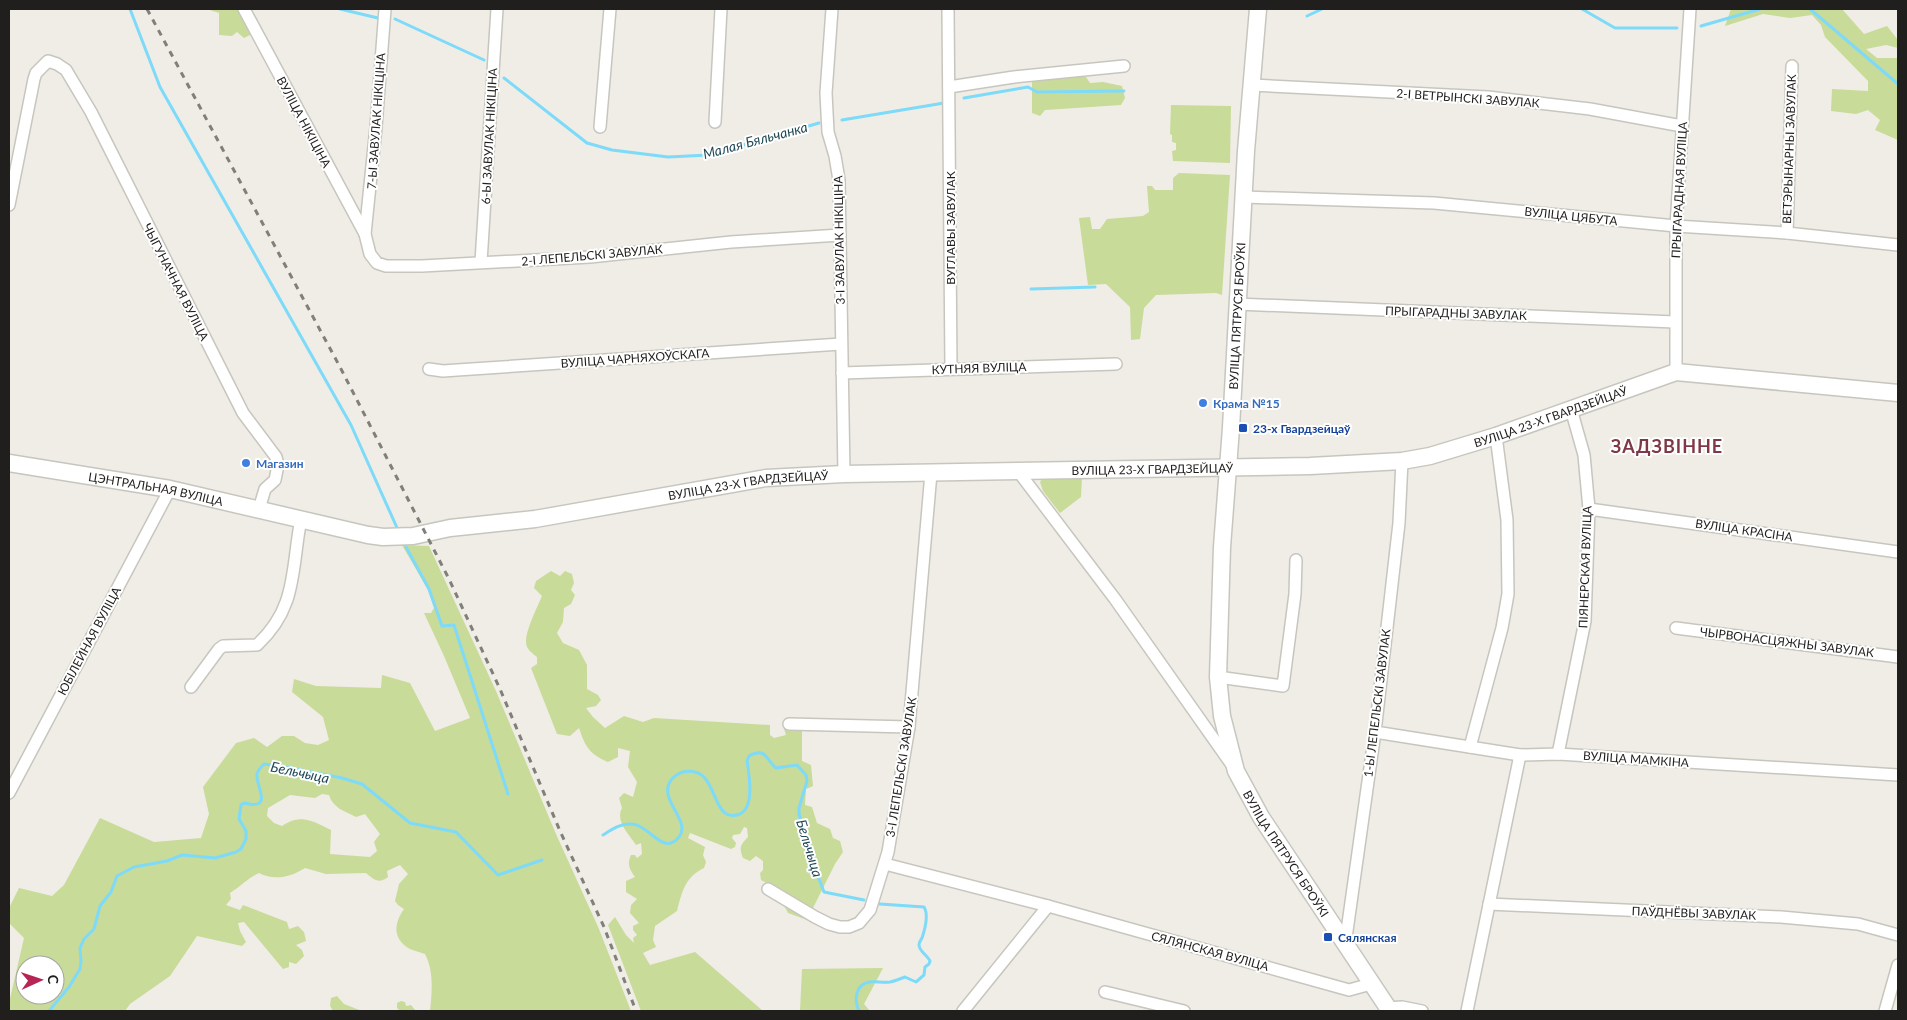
<svg xmlns="http://www.w3.org/2000/svg" width="1907" height="1020" viewBox="0 0 1907 1020" font-family="Lato,sans-serif">
  <rect width="100%" height="100%" fill="#efede6"/>
  <!-- green -->
  <g fill="#c8db99" fill-rule="evenodd">
    <path d="M207,9H250L252,34L244,38L237,32L232,36L219,35V13Z"/>
    <path d="M1731,9H1842L1864,34L1887,26L1898,40V48L1886,45L1866,49L1877,58H1898V140L1875,130L1880,120L1868,110L1856,114L1831,111L1832,89L1868,91V81L1825,37L1821,25L1812,15L1790,18L1763,14L1725,26Z"/>
    <path d="M1062,76L1086,77L1090,83L1103,82L1122,86L1125,98L1121,105L1045,110L1040,116L1032,113V81Z"/>
    <path d="M1171,105L1231,106L1230,163L1173,161L1172,151L1176,150V143L1172,142V135L1170,134Z"/>
    <path d="M1179,173L1230,175L1222,295L1216,293L1156,295L1144,308L1140,339L1131,340L1130,307L1106,284L1088,285L1079,218L1090,217L1092,229H1100L1107,219L1143,216L1149,212L1147,186H1152L1155,190H1173V178Z"/>
    <path d="M1082,476L1081,497L1060,513L1043,491L1040,482L1042,479Z"/>
    <path d="M402,545L429,546L496,691L556,834L599,929L631,1011H430C432,992 434,971 425,954C420,952 414,951 410,949C392,939 394,923 404,909L398,905L395,901L399,884L408,874L400,865L387,871L388,877C379,884 374,880 366,873L326,874L305,868C291,877 274,881 259,873C248,878 241,886 230,893L231,899L226,905L240,910L243,905L287,922L289,929L298,926L304,932L306,941L296,945L302,950L304,956L296,964L289,962V967L283,969L244,922L238,923L240,931L246,942L242,946L197,936L170,976L130,1004L125,1011H9V1003L24,938L9,923V908L19,888L52,896L64,885L100,818L154,842L201,838L209,814L203,787L236,743L254,738L267,747L282,736H294L305,743L318,745L329,740L323,717L292,692L294,679L316,686L381,688L382,675L410,683L435,731L470,718L444,656L424,613H431L434,608L428,590ZM322,794L329,795C333,808 344,811 356,817L365,814L380,834L374,842L377,851L370,857L330,854L331,830C313,821 301,813 282,826L274,823L267,816L268,808L290,795L315,798ZM25,965H55V995H25Z"/>
    <path d="M551,571L560,576L565,571L572,574L574,583L571,590L575,595L571,604L564,608L563,622L557,633L563,643L579,650L587,665V689L598,695L601,700L596,706L586,708L593,717L605,728L624,716L643,722L654,718L770,725V735L774,738L786,735L784,729L787,725L802,728V761L811,765L813,786L806,789L805,805L812,807L817,823L830,829L833,838L840,841L843,852L835,864L807,920L788,913L774,887L761,880L760,873L763,870V861L756,856L750,861L743,858C739,848 740,845 748,837L747,828L744,827L740,834L733,835L732,838L736,843L735,847L731,849L690,833L688,838L705,847L703,855L706,862L704,868C685,877 682,892 677,911L655,926L653,940L656,947L643,953L650,965L695,952L763,1011H641L608,925L615,917L626,935L634,943L633,938L637,935L633,930V926L639,923L630,913L631,905L637,899L626,892V881L635,877C629,869 627,864 631,855H635L637,858L642,854L641,843L636,845C629,834 615,822 622,808L619,798L624,793L633,797L637,782L628,767L630,751L618,748V757L608,762C589,754 585,746 579,728L570,736L557,734L531,668L537,664V657C532,653 526,649 526,642C526,629 537,608 542,596L534,588L536,581Z"/>
    <path d="M883,968L864,1004L870,1011H800L802,969Z"/>
    <path d="M337,996L344,1004L362,1011H333L330,1006L331,998Z"/>
    <path d="M401,1001L405,1002L406,1006L411,1005L416,1011L399,1010L397,1008V1003Z"/>
  </g>
  <g fill="none" stroke-linecap="round" stroke-linejoin="round">
    <!-- stream -->
    <g stroke="#7ddaf9" stroke-width="3">
      <path d="M130,9L160,87L351,425L398,530"/>
      <path d="M340,9L378,18"/>
      <path d="M1582,9L1615,28H1677"/>
      <path d="M1810,9L1898,84"/>
      <path d="M1307,16L1322,9"/>
      <path d="M395,19L484,60"/>
      <path d="M1701,26L1760,9"/>
      <path d="M504,78L587,143L612,150L668,157L709,155L819,123"/>
      <path d="M964,98L1028,87L1037,92L1124,91"/>
      <path d="M842,120L944,103"/>
      <path d="M1031,289L1095,287"/>
      <path d="M406,547L429,589L442,626L454,625L508,794"/>
      <path d="M603,835C611,830 621,823 631,824C649,824 663,857 679,837C692,820 657,800 671,780C673,777 679,773 683,772C714,766 711,803 725,813C729,816 735,816 740,814C755,807 749,774 747,761L749,756C767,747 765,759 776,768L797,765L806,775L807,781L799,808V814L805,837L813,851L815,868L824,892L864,900"/>
      <path d="M49,1011L69,987L80,969L81,961L80,948L84,939L94,929L100,906L111,892L117,876L134,867L167,861L182,855L215,858L236,852L241,849L246,839V831L239,819L241,805L244,803C275,811 255,785 257,774C258,770 261,767 264,764L281,766L342,778L362,784L410,823L456,832L498,875L542,860"/>
      <path d="M859,1011C854,1000 855,985 869,982C876,981 883,983 890,982C895,981 900,979 905,977L916,982L924,975L925,967L929,964L930,961C928,956 919,951 919,945C919,942 921,940 922,938C925,929 929,915 924,907L880,904"/>
    </g>
    <!-- street casing -->
    <g stroke="#c7c6be" stroke-width="14">
      <g id="street">
        <path d="M244,9L365,234"/>
        <path d="M385,9L376,127L365,234L370,254L377,263L386,266H422L590,257L731,242L840,235"/>
        <path d="M832,9L826,93L828,132L835,156L839,180L844,474"/>
        <path d="M948,9L951,369"/>
        <path d="M1252,85L1488,97L1590,109L1682,126"/>
        <path d="M949,87L1014,77L1124,66"/>
        <path d="M715,122L721,9"/>
        <path d="M600,127L610,9"/>
        <path d="M1244,197L1434,203L1676,226L1787,233L1898,245"/>
        <path d="M9,205L34,79L36,73L48,61L57,64L66,70L91,112L243,413L276,457L278,465L275,480L265,489L259,509"/>
        <path d="M1787,233L1792,66"/>
        <path d="M481,262L497,9"/>
        <path d="M1237,304L1675,322"/>
        <path d="M429,369L443,371L457,370L841,344"/>
        <path d="M1676,372V226L1690,9"/>
        <path d="M842,373L1116,364"/>
        <path d="M1018,471L1115,599L1232,765"/>
        <path d="M1589,509L1898,552"/>
        <path d="M1676,628L1898,657"/>
        <path d="M1218,677L1283,686L1295,594L1296,560"/>
        <path d="M191,687L219,649L223,646L257,645C298,607 291,569 301,519"/>
        <path d="M789,724L909,727"/>
        <path d="M1375,732L1520,755L1558,754L1898,775"/>
        <path d="M1470,747L1502,628L1508,594L1507,520L1496,436"/>
        <path d="M1558,754L1585,621L1589,509L1584,455L1571,409"/>
        <path d="M9,793L170,489"/>
        <path d="M885,864L1048,906L1349,990L1371,984"/>
        <path d="M768,889L815,917L829,924L840,927H849L859,923L870,910L888,852L909,727L931,473"/>
        <path d="M1489,904L1781,917L1858,924L1898,935"/>
        <path d="M1345,945L1375,732L1399,523L1402,461"/>
        <path d="M1105,992L1184,1011"/>
        <path d="M1387,1008L1402,1007L1422,1011"/>
        <path d="M963,1011L1048,906"/>
        <path d="M1467,1011L1520,755"/>
        <path d="M1885,1011L1898,965"/>
      </g>
    </g>
    <!-- secondary casing -->
    <g stroke="#c7c6be" stroke-width="19">
      <g id="secondary">
        <path id="s1" d="M1258,9L1246,151L1231,428L1222,547L1218,677L1222,716L1236,771L1261,817L1390,1011"/>
        <path id="s2" d="M9,463L170,489L368,535L383,537L413,536L450,528L535,519L766,478L844,474L1310,466L1402,461L1430,456L1496,436L1676,372L1898,393"/>
      </g>
    </g>
    <!-- street -->
    <use href="#street" stroke="#fff" stroke-width="11"/>
    <!-- secondary -->
    <use href="#secondary" stroke="#fff" stroke-width="16"/>
    <!-- rail -->
    <path stroke="#807f7a" stroke-width="3" stroke-dasharray="6 6" stroke-linecap="butt" d="M147,9L340,367L449,579L500,689L560,831L604,927L636,1011"/>
  </g>
  <!-- markers -->
  <g fill="#3f7fe0" stroke="#fff" stroke-width="2">
    <circle cx="1203" cy="403" r="5"/>
    <circle cx="246" cy="463" r="5"/>
  </g>
  <g fill="#1a4fb4" stroke="#fff" stroke-width="2">
    <rect x="1238" y="423" width="10" height="10" rx="2.5"/>
    <rect x="1323" y="932" width="10" height="10" rx="2.5"/>
  </g>
  <g text-anchor="middle" dominant-baseline="central" stroke-width="4" stroke-linejoin="round" paint-order="stroke">
    <!-- street labels -->
    <g font-size="12" fill="#201f1d" stroke="#fff">
      <text transform="translate(1468 98) rotate(4)">2-І ВЕТРЫНСКІ ЗАВУЛАК</text>
      <text transform="translate(376 121) rotate(-86)">7-Ы ЗАВУЛАК НІКІЦІНА</text>
      <text transform="translate(304 122) rotate(62)">ВУЛІЦА НІКІЦІНА</text>
      <text transform="translate(489 136) rotate(-87)">6-Ы ЗАВУЛАК НІКІЦІНА</text>
      <text transform="translate(1789 149) rotate(-88)">ВЕТЭРЫНАРНЫ ЗАВУЛАК</text>
      <text transform="translate(1679 190) rotate(-87)">ПРЫГАРАДНАЯ ВУЛІЦА</text>
      <text transform="translate(1571 216) rotate(6)">ВУЛІЦА ЦЯБУТА</text>
      <text transform="translate(950 228) rotate(-90)">ВУГЛАВЫ ЗАВУЛАК</text>
      <text transform="translate(839 240) rotate(-91)">3-І ЗАВУЛАК НІКІЦІНА</text>
      <text transform="translate(592 255) rotate(-5)">2-І ЛЕПЕЛЬСКІ ЗАВУЛАК</text>
      <text transform="translate(176 282) rotate(63)">ЧЫГУНАЧНАЯ ВУЛІЦА</text>
      <text transform="translate(1456 313) rotate(2)">ПРЫГАРАДНЫ ЗАВУЛАК</text>
      <text transform="translate(1237 316) rotate(-87)">ВУЛІЦА ПЯТРУСЯ БРОЎКІ</text>
      <text transform="translate(635 358) rotate(-4)">ВУЛІЦА ЧАРНЯХОЎСКАГА</text>
      <text transform="translate(979 368) rotate(-2)">КУТНЯЯ ВУЛІЦА</text>
      <text stroke="none"><textPath href="#s2" startOffset="1561">ВУЛІЦА 23-Х ГВАРДЗЕЙЦАЎ</textPath></text>
      <text stroke="none"><textPath href="#s2" startOffset="1156">ВУЛІЦА 23-Х ГВАРДЗЕЙЦАЎ</textPath></text>
      <text stroke="none"><textPath href="#s2" startOffset="751">ВУЛІЦА 23-Х ГВАРДЗЕЙЦАЎ</textPath></text>
      <text stroke="none"><textPath href="#s2" startOffset="149">ЦЭНТРАЛЬНАЯ ВУЛІЦА</textPath></text>
      <text transform="translate(1744 530) rotate(8)">ВУЛІЦА КРАСІНА</text>
      <text transform="translate(1585 567) rotate(-88)">ПІЯНЕРСКАЯ ВУЛІЦА</text>
      <text transform="translate(89 641) rotate(-62)">ЮБІЛЕЙНАЯ ВУЛІЦА</text>
      <text transform="translate(1787 642) rotate(7)">ЧЫРВОНАСЦЯЖНЫ ЗАВУЛАК</text>
      <text transform="translate(1377 703) rotate(-83)">1-Ы ЛЕПЕЛЬСКІ ЗАВУЛАК</text>
      <text transform="translate(1636 759) rotate(4)">ВУЛІЦА МАМКІНА</text>
      <text transform="translate(901 767) rotate(-81)">3-І ЛЕПЕЛЬСКІ ЗАВУЛАК</text>
      <text stroke="none"><textPath href="#s1" startOffset="862">ВУЛІЦА ПЯТРУСЯ БРОЎКІ</textPath></text>
      <text transform="translate(1694 913) rotate(2)">ПАЎДНЁВЫ ЗАВУЛАК</text>
      <text transform="translate(1210 951) rotate(15)">СЯЛЯНСКАЯ ВУЛІЦА</text>
    </g>
    <!-- shop labels -->
    <g font-size="12" font-weight="bold" fill="#366cbe" stroke="#fff" text-anchor="start">
      <text x="1213" y="403">Крама №15</text>
      <text x="256" y="463">Магазин</text>
    </g>
    <!-- transit labels -->
    <g font-size="12" font-weight="bold" fill="#164399" stroke="#fff" text-anchor="start">
      <text x="1253" y="428">23-х Гвардзейцаў</text>
      <text x="1338" y="937">Сялянская</text>
    </g>
    <!-- water labels -->
    <g font-size="14" font-style="italic" fill="#1f4856" stroke="#fff">
      <text transform="translate(755 140) rotate(-15)">Малая Бяльчанка</text>
      <text transform="translate(300 772) rotate(12)">Бельчыца</text>
      <text transform="translate(810 848) rotate(73)">Бельчыца</text>
    </g>
    <!-- district labels -->
    <g font-size="18" font-weight="bold" letter-spacing="1" fill="#7f3848" stroke="#fff">
      <text x="1667" y="446">ЗАДЗВІННЕ</text>
    </g>
  </g>
  <!-- border -->
  <rect width="1907" height="1020" fill="none" stroke="#201f1d" stroke-width="20"/>
  <!-- north arrow -->
  <g transform="translate(40 980) rotate(87)"><circle r="24" fill="#ffffff" stroke="#a6a5a5"/>
  <path d="M0-4L9 19L0 12L-9 19Z" fill="#b62655"/>
  <text y="-8" font-size="14" font-weight="bold" text-anchor="middle" fill="#201f1d">С</text>
  </g>
</svg>
